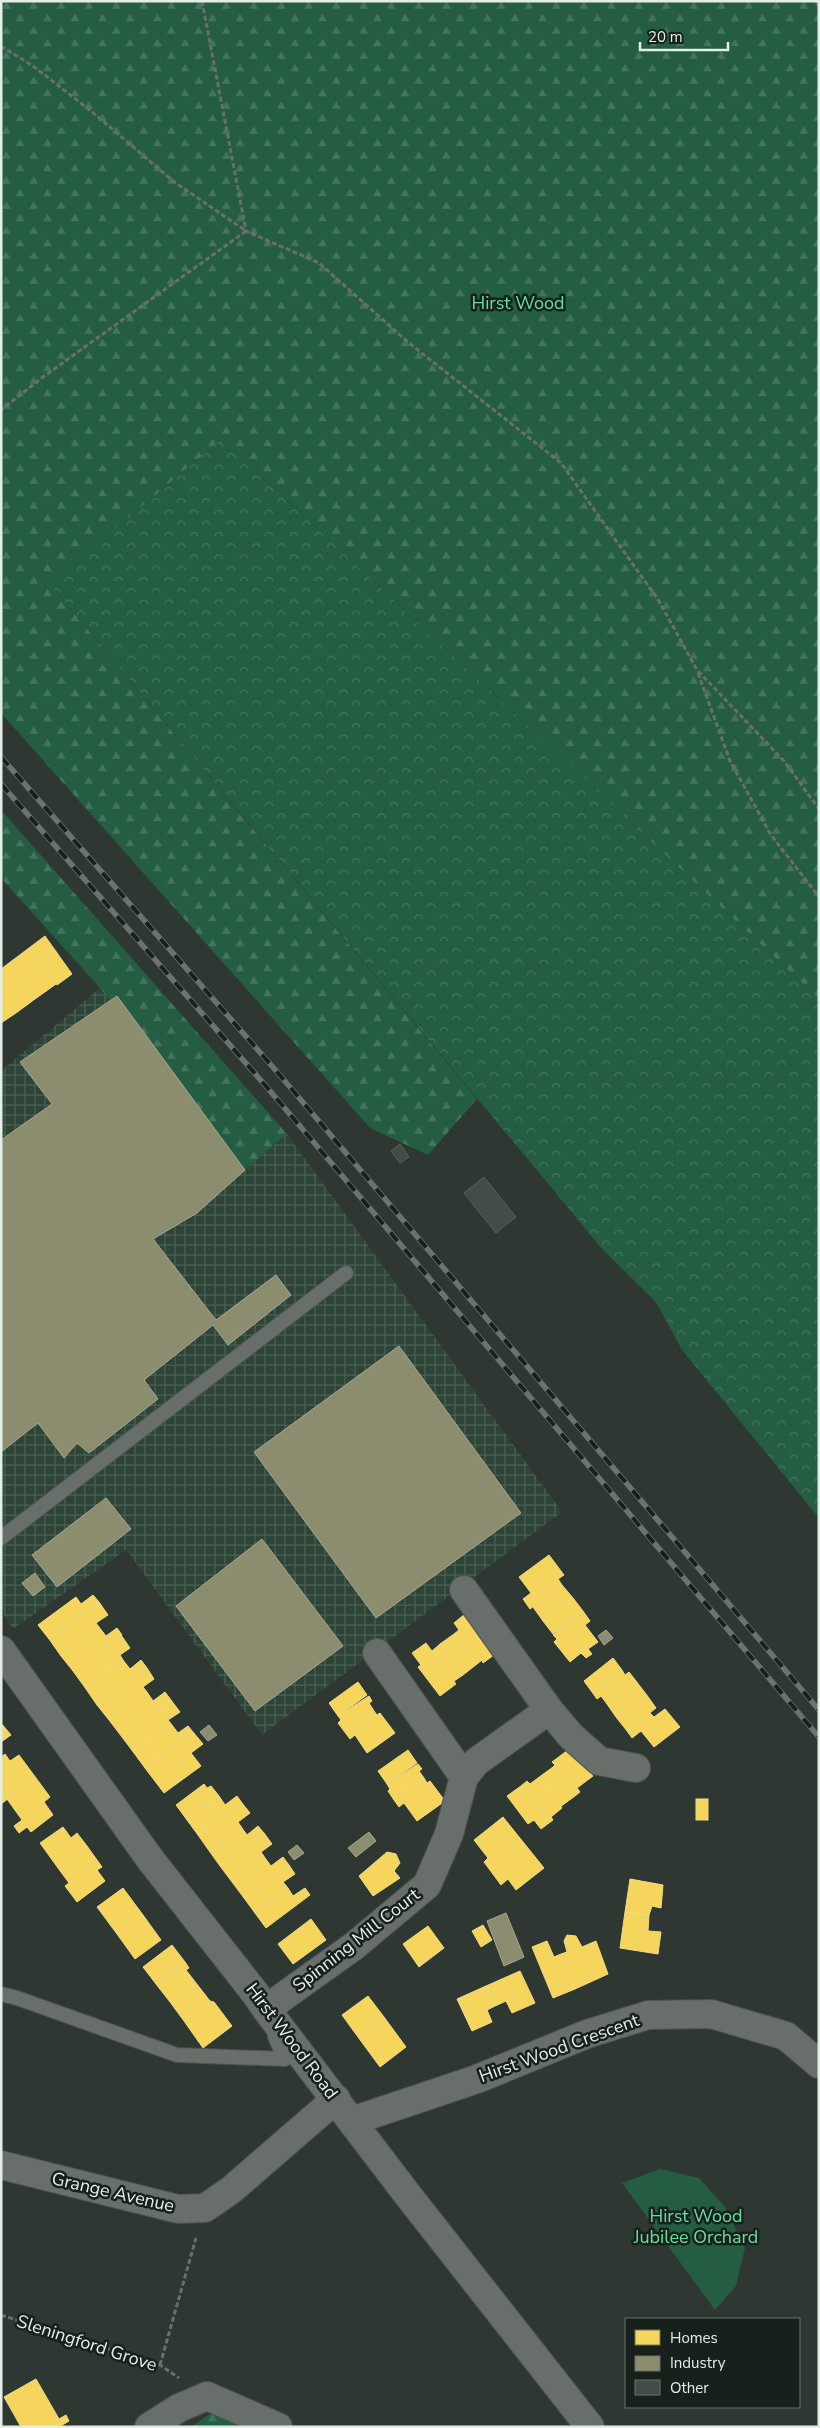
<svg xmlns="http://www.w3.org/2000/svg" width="820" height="2428" viewBox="0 0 820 2428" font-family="'Nunito Sans',sans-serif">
  <defs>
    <pattern id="industrial-grid" width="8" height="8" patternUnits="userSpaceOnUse" patternTransform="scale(1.25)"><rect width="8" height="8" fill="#2e4437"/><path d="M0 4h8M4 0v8" fill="none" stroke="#4c5f54"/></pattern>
    <pattern id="forest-firs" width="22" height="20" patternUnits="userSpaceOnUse" patternTransform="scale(1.25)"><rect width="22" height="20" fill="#245d41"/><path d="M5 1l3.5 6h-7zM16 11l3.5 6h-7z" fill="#44755c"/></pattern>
    <pattern id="park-crowns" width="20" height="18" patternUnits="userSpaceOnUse" patternTransform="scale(1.25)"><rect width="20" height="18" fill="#245d41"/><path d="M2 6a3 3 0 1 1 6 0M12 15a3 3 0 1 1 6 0" fill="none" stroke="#44755c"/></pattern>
  </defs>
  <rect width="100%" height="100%" fill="#2e3732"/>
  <!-- industrial -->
  <path fill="url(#industrial-grid)" d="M100,988L240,1173L287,1134L562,1512L262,1735L126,1550L13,1629L1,1611V1071Z"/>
  <!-- green -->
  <path fill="#245d41" d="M660,2169L699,2178L725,2207L745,2248L736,2286L715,2310L622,2183Z"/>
  <!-- forest -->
  <g fill="url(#forest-firs)">
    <path d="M1,1H819V999L222,439L50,584L477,1099L428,1155L370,1128L1,713Z"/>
    <path d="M1,810L287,1134L241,1173L100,988L1,878Z"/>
    <path d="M211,2413L244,2427H191Z"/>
  </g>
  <!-- park -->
  <path fill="url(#park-crowns)" d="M222,439L819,999V1518L682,1350L656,1302L603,1250L50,584Z"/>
  <!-- homes -->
  <g fill="#f6d55c" stroke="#f0dc86">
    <path d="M45,936L72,974L57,985L29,948Z"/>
    <path d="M29,948L56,984L35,999L9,963Z"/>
    <path d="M9,963L35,999L16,1013L1,994V969Z"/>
    <path d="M1,994L16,1013L1,1023Z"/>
    <path d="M549,1555L564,1575L558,1579L562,1585L530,1609L523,1599L531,1593L519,1577Z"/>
    <path d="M562,1585L573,1598L543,1621L533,1607Z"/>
    <path d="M93,1595L99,1602L49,1639L38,1625L76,1597L81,1604Z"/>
    <path d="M573,1598L583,1611L553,1634L543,1621Z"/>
    <path d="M99,1602L108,1615L96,1623L99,1627L61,1656L49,1639Z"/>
    <path d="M583,1611L590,1621L585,1625L598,1642L588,1649L592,1654L586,1658L581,1653L570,1662L554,1642L557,1639L553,1635Z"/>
    <path d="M465,1614L498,1652L483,1663L482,1660L477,1664L454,1634L459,1630L454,1623Z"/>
    <path d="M99,1627L106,1636L117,1628L122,1635L73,1671L61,1656Z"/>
    <path d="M454,1634L477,1664L463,1675L440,1644Z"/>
    <path d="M121,1635L130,1648L120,1655L123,1660L86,1689L73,1671Z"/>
    <path d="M426,1643L456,1684L440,1696L418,1667L421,1665L412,1653Z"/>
    <path d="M440,1644L463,1675L454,1681L432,1651Z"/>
    <path d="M613,1658L622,1670L592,1692L584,1681Z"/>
    <path d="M123,1660L130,1669L141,1660L147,1668L97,1705L86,1689Z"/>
    <path d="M147,1668L154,1679L143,1687L147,1692L109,1720L97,1705Z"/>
    <path d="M622,1670L625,1675L629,1672L636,1681L607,1704L601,1696L597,1699L592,1692Z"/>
    <path d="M636,1681L646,1694L616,1717L607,1704Z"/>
    <path d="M358,1682L367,1695L338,1716L329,1703Z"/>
    <path d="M147,1692L153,1701L165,1692L171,1700L122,1737L109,1720Z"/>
    <path d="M646,1694L656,1708L627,1731L616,1717Z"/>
    <path d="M369,1696L372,1701L369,1703L374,1711L344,1731L338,1723L341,1720L338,1716Z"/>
    <path d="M171,1700L180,1712L168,1720L172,1725L134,1753L122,1737Z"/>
    <path d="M665,1709L680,1727L654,1747L641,1731L632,1738L627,1731L650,1713L654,1717Z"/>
    <path d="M374,1711L377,1715L380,1713L395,1733L367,1753L355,1735L350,1739L344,1731Z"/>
    <path d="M1,1723L11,1735L1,1742Z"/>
    <path d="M172,1725L178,1733L188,1726L193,1732L145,1768L134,1753Z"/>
    <path d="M193,1732L203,1744L191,1753L201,1766L164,1793L145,1768Z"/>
    <path d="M572,1747L593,1776L577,1788L580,1792L575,1796L553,1767L555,1765L552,1762Z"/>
    <path d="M408,1750L417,1763L387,1784L378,1771Z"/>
    <path d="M5,1754L10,1761L19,1755L36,1778L1,1804V1757Z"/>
    <path d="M418,1764L422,1769L419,1771L424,1778L394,1800L388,1791L390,1789L387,1784Z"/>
    <path d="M553,1767L575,1796L560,1807L538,1778Z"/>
    <path d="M36,1778L50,1797L44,1802L53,1815L31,1832L27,1827L19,1833L14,1826L22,1820L7,1799Z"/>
    <path d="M424,1778L427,1783L430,1781L445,1801L417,1821L404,1803L399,1807L394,1800Z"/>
    <path d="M538,1778L562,1808L551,1817L553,1820L549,1823L521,1786L527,1781L530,1784Z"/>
    <path d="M204,1784L207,1788L211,1786L219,1796L187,1820L176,1805Z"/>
    <path d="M521,1786L549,1823L541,1829L534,1820L528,1824L507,1796Z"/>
    <path d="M219,1796L225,1805L237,1796L242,1803L198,1835L187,1820Z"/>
    <rect x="696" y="1799" width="12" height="21"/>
    <path d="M242,1803L250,1813L238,1822L242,1828L210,1852L198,1835Z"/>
    <path d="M503,1817L544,1868L516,1890L508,1879L501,1885L484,1862L488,1858L474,1840Z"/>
    <path d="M258,1826L264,1833L220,1866L210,1852L242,1828L247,1835Z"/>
    <path d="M63,1827L71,1838L77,1833L87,1846L58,1868L40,1843Z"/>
    <path d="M264,1833L272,1844L261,1852L265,1858L232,1882L220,1866Z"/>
    <path d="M87,1846L102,1867L97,1870L105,1881L77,1902L65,1886L69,1883L58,1868Z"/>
    <path d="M387,1852L396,1854L400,1863L394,1871L400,1878L373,1896L359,1876Z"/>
    <path d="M283,1857L289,1865L244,1898L232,1882L265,1858L271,1866Z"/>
    <path d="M289,1865L295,1874L283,1882L288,1888L255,1913L244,1898Z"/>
    <path d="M630,1879L663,1885L661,1908L652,1906L649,1915L625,1912Z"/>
    <path d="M123,1888L143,1915L117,1934L97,1907Z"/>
    <path d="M288,1888L293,1896L305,1888L310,1895L266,1928L255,1913Z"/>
    <path d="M625,1912L649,1915L648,1931L661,1932L658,1954L620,1948Z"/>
    <path d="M143,1915L161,1940L135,1959L117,1934Z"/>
    <path d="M311,1919L326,1940L293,1964L278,1944Z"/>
    <path d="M483,1925L492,1940L481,1947L472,1931Z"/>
    <path d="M428,1926L444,1948L419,1967L403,1944Z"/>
    <path d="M567,1935L576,1936L582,1947L596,1941L608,1974L575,1989L561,1954L567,1952L564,1941Z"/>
    <path d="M547,1941L554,1957L561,1954L575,1989L553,1998L532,1947Z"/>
    <path d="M172,1945L185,1962L156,1984L143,1967Z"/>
    <path d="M185,1962L189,1968L186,1970L196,1983L170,2002L156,1984Z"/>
    <path d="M520,1971L535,2003L512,2013L506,2001L495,2006L486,1986Z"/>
    <path d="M196,1983L210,2001L184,2021L170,2002Z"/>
    <path d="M486,1986L495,2006L487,2010L492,2022L472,2031L457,1999Z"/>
    <path d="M368,1996L384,2017L358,2037L342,2015Z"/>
    <path d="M210,2001L214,2002L232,2026L203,2048L184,2021Z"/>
    <path d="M384,2017L406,2047L380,2067L358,2037Z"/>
    <path d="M36,2379L59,2419L66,2415L69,2421L59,2427H21L4,2397Z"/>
  </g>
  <!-- industry -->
  <g fill="#8c8c6e" stroke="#a6a992">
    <path d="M117,996L245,1170L197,1213L153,1239L216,1320L276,1275L291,1295L228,1345L213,1325L144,1380L158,1399L89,1453L77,1443L64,1458L38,1423L1,1452V1140L52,1104L20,1062Z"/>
    <path d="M399,1346L521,1513L376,1618L254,1452Z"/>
    <path d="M106,1498L131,1529L57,1587L32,1555Z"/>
    <path d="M262,1539L343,1646L255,1711L176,1606Z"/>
    <path d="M35,1573L45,1587L33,1596L22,1583Z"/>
    <path d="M606,1630L613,1638L604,1645L598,1636Z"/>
    <path d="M209,1725L217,1735L208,1741L200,1732Z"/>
    <path d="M369,1832L376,1841L356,1857L348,1848Z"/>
    <path d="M297,1845L304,1853L294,1860L288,1852Z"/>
    <path d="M506,1913L524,1957L504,1966L487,1921Z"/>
  </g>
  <!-- building -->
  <g fill="#444c47" stroke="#57605b">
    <path d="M400,1144L409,1157L400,1163L391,1151Z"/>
    <path d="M484,1177L516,1217L496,1233L464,1193Z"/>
  </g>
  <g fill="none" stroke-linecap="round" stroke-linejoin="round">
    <!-- lane casing -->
    <g stroke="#4c5450" stroke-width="16">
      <g id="lane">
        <path d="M1,1538L346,1273"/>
        <path d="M1,1994L17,1998L177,2055L285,2059L275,2037"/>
      </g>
    </g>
    <!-- street casing -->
    <g stroke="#4c5450" stroke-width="30">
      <g id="street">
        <path d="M1,1650L150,1859L255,1993L266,2009L407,2194L590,2427"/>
        <path d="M377,1653L464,1777"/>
        <path d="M549,1710L571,1736L599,1761L636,1768"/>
        <path d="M266,2009L354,1946L427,1885L449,1834L464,1777L476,1762L549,1710L464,1590"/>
        <path d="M352,2121L477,2079L587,2034L648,2015L711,2014L786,2036L819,2064"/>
        <path d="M1,2165L178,2209L205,2208L231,2190L336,2099"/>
        <path d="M149,2427L179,2408L207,2396L278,2427"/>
      </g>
    </g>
    <!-- path -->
    <g stroke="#696f6b" stroke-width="3" stroke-dasharray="5 2.5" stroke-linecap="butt">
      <path d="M202,1L246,231L319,263L409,343L561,463L659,601L697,670L784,761L819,809"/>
      <path d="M816,1L819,8"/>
      <path d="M1,46L33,66L91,111L173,181L246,231L43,377L1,410"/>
      <path d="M698,673L730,761L771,835L819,897"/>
      <path d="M1,2315L160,2365L179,2378"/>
      <path d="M160,2365L196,2238"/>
    </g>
    <!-- lane -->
    <use href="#lane" stroke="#686e6a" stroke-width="14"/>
    <!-- street -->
    <use href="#street" stroke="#686e6a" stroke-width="28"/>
    <!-- rail casing -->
    <g stroke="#6c726e" stroke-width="5.5">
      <g id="rail">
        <path d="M1,757L278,1073L819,1710"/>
        <path d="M1,784L265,1085L819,1737"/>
      </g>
    </g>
    <!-- rail -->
    <use href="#rail" stroke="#18201c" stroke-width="4" stroke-dasharray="11" stroke-linecap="butt"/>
  </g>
  <g text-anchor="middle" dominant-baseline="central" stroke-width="5" stroke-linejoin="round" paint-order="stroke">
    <!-- park labels -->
    <g font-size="18" fill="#64dfa0" stroke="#18201c">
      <text x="518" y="303">Hirst Wood</text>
      <text x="696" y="2216">Hirst Wood<tspan x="696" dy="21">Jubilee Orchard</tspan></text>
    </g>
    <!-- street labels -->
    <g font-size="18" fill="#e3eee7" stroke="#18201c">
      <text transform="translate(356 1940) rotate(-38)">Spinning Mill Court</text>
      <text transform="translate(292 2041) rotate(53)">Hirst Wood Road</text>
      <text transform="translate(559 2048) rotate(-20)">Hirst Wood Crescent</text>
      <text transform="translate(113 2192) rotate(13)">Grange Avenue</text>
      <text transform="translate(87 2343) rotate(18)">Sleningford Grove</text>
    </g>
  </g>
  <!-- border -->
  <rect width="820" height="2428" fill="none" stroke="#e3eee7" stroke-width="5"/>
  <!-- legend -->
  <rect x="625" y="2318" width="175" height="90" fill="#18201c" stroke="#69726d"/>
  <rect x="635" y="2330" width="25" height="15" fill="#f6d55c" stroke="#69726d"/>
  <text x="670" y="2343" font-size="15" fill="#e3eee7">Homes</text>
  <rect x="635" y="2356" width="25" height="15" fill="#8c8c6e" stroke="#69726d"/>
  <text x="670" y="2368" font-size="15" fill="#e3eee7">Industry</text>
  <rect x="635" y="2380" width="25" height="15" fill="#444c47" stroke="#69726d"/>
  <text x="670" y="2393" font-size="15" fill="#e3eee7">Other</text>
  <!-- scale -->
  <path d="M640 42v8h88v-8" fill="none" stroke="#e3eee7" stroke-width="2.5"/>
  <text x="648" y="42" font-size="15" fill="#e3eee7" stroke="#18201c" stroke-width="4" paint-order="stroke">20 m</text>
</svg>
